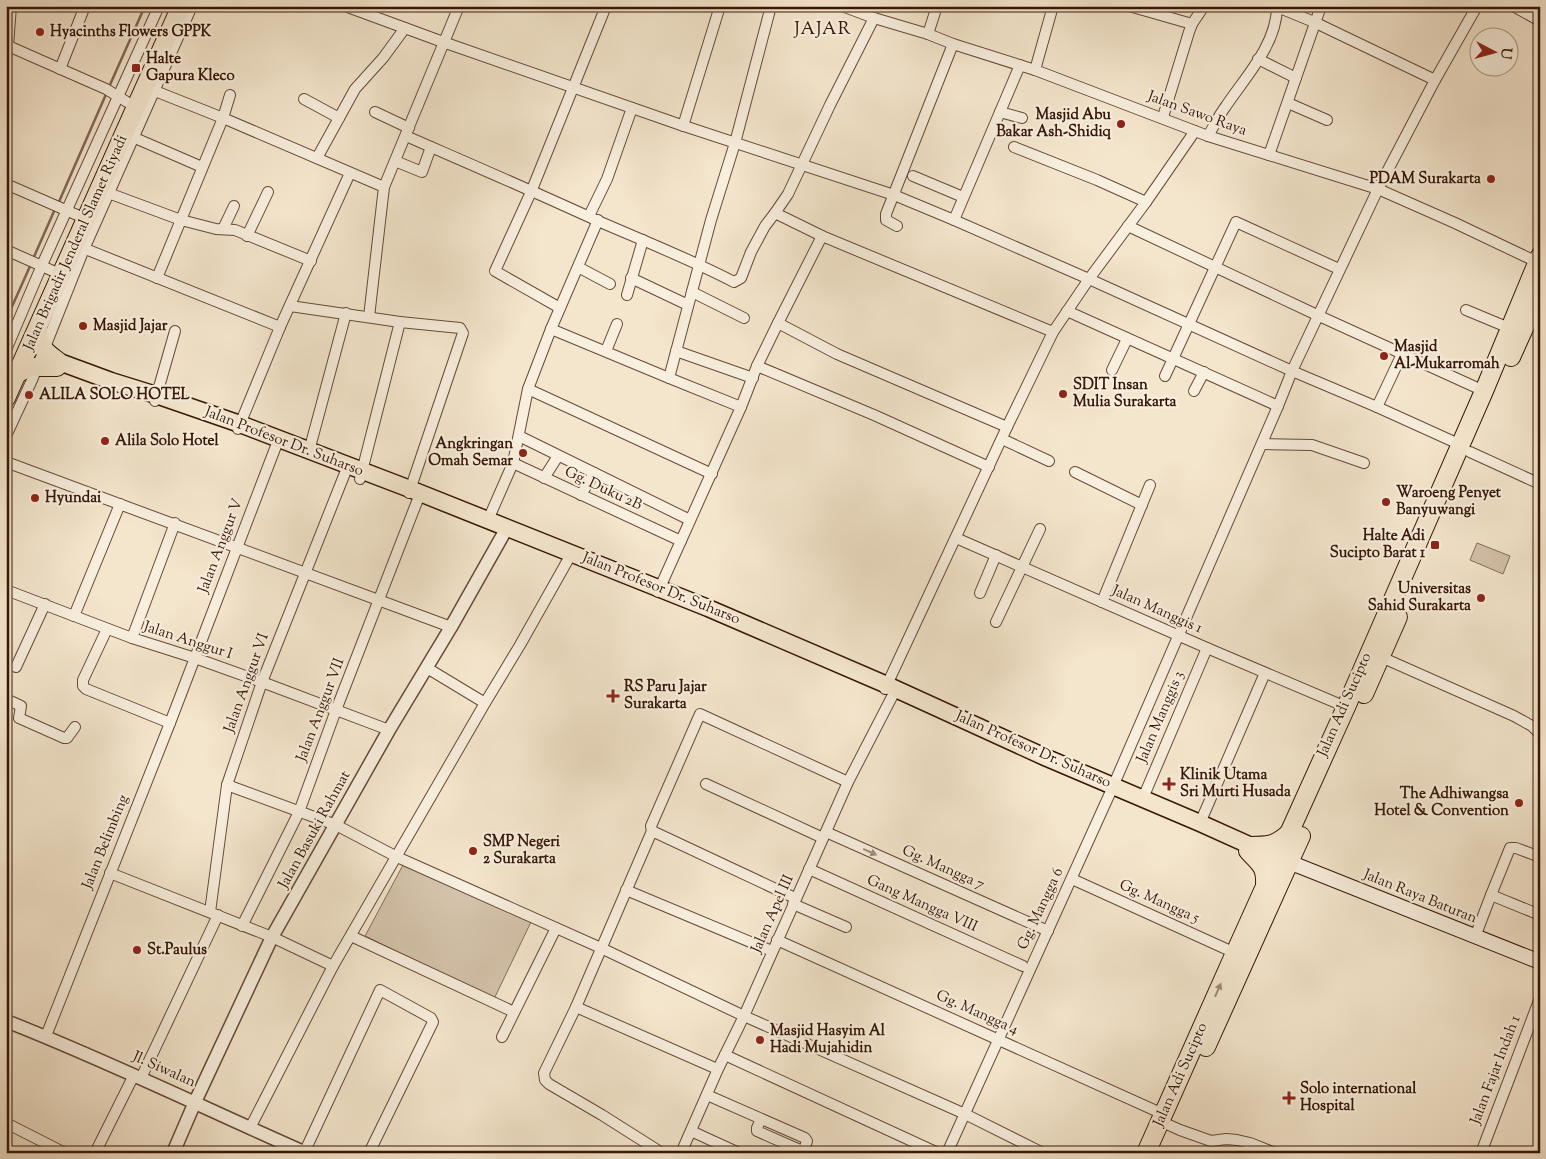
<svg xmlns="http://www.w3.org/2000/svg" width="1546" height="1159" viewBox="0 0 1546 1159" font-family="'Sorts Mill Goudy',serif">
  <rect width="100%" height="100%" fill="#f4e6cd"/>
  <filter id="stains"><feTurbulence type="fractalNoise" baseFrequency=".004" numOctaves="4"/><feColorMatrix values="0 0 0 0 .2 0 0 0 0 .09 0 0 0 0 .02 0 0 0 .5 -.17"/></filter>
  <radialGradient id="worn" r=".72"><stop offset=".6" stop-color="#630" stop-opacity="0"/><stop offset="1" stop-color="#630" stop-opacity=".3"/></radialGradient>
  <!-- green -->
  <g fill="#d4c3ab" stroke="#856c59">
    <path d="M1477,543L1510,556L1503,574L1470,560Z"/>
    <path d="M403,865L531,922L494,999L365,936Z"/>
  </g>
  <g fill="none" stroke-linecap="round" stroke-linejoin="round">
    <!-- stream -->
    <g stroke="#816856" stroke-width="2.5">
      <path d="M109,87L145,6"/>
      <path d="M58,204L107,92"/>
      <path d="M33,259L55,209"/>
      <path d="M6,320L31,264"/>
    </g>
    <!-- minor casing -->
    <g stroke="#664a38" stroke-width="12">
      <g id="minor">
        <path d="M345,6L443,42L681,125L894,195L954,220L1089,279L1292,371L1377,407L1461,445"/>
        <path d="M842,6L874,18L928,34L953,44L1035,70L1208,136L1378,189L1455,223L1537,262"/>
        <path d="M1129,6L1192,24"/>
        <path d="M1275,6L1314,22L1435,80"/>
        <path d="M1513,6L1540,21"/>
        <path d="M928,34L937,6"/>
        <path d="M6,45L106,89L127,102"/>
        <path d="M8,46L11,6"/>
        <path d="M1258,59L1296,78"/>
        <path d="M60,69L85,6"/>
        <path d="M1035,70L1053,6"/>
        <path d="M150,89L223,118L384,187"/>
        <path d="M304,99L339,118"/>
        <path d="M1288,103L1327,120"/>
        <path d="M375,112L409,128"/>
        <path d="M1000,112L1022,118"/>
        <path d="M1163,117L1189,32L1192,24L1204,6"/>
        <path d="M683,126L720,6"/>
        <path d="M128,135L202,167"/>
        <path d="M406,136C470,164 535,192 598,221C644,241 690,259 734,282L741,278L751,252L765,226L775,213L788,194L830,105L874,18"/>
        <path d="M1208,136C1214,126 1219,115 1226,106C1246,76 1276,45 1277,8"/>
        <path d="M1014,147L1097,180L1146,202"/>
        <path d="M1269,155L1321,6"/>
        <path d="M317,158L355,89L383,58L405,28"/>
        <path d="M395,161L422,172L431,147"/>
        <path d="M913,176L963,197"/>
        <path d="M6,184L77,215"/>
        <path d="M103,191L181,220L216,229L235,230L311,261"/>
        <path d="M775,213L822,236"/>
        <path d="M589,216L607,179L632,108"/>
        <path d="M954,220L1020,65"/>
        <path d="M897,226L886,220V214L953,44"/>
        <path d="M1128,226L1317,315L1484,391"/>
        <path d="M223,229L234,206"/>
        <path d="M247,236L268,192"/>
        <path d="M78,246L280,327"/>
        <path d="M6,250L53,271"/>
        <path d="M578,267L610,284"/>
        <path d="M157,278L223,118L230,95"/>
        <path d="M631,278L688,305"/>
        <path d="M692,292L744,318"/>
        <path d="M627,295L643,240"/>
        <path d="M290,306L400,322L460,328L463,333L409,493"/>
        <path d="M560,308L495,271L531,192L606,6"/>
        <path d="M1466,310L1502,325"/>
        <path d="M1067,311L1278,406"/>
        <path d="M369,317L384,187L459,6"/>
        <path d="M778,323L837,354L1007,427"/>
        <path d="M551,329L598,220"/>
        <path d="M6,350L42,265L159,6"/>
        <path d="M606,351L617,324"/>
        <path d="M676,351L753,378"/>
        <path d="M757,366L874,415L989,467"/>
        <path d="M1112,370L1127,339"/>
        <path d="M1165,376L1236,222L1339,269"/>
        <path d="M669,378L711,220L735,143L771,6"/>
        <path d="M528,389L712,474"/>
        <path d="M1194,391L1204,372"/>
        <path d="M155,401L175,331"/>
        <path d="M741,407L757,366L778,323L822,236L1053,332"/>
        <path d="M1377,407L1402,354"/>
        <path d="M238,429L280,327L350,173"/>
        <path d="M6,436L32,380L84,249L192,6"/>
        <path d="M519,436L690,520"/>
        <path d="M1002,439L1049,461"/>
        <path d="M1262,444L1312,445L1364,463"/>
        <path d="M309,451L346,313"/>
        <path d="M1470,452L1540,484"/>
        <path d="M6,462L451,627"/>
        <path d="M513,463L681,541"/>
        <path d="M1075,472L1142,505"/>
        <path d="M544,478L558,456"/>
        <path d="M360,479L400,322"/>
        <path d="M581,495L594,473"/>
        <path d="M488,520L513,463L528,389L551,329L669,378L741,407L658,592"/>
        <path d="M956,538L1207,648L1346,707"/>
        <path d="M6,590L132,638L195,658L262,682L389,730"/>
        <path d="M980,593L996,555"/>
        <path d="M1102,602L1150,485"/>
        <path d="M74,616L120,504"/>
        <path d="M996,622L1040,529"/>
        <path d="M107,629L83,680V686L86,689L170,723"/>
        <path d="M132,638L175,523"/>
        <path d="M1381,657L1514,716L1532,726L1540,734"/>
        <path d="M16,667L45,604"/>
        <path d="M427,668L485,703"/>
        <path d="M885,689L1007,427L1053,332L1089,279L1146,202L1195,131"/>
        <path d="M6,699L21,706L19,718L64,738H67L75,727"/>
        <path d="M706,784L823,838"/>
        <path d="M227,785L336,825L397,857L601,948L744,1016L965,1114L1043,1153"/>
        <path d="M1143,798L1207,648"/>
        <path d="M1200,823L1265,673"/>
        <path d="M652,831L795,898"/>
        <path d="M826,832L1048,931"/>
        <path d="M809,869L1023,966"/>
        <path d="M110,873L272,937L333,966"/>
        <path d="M1072,879L1235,953"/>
        <path d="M626,890L772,951"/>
        <path d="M1491,895L1510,848H1516L1540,857"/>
        <path d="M793,904L846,927"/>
        <path d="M210,912L227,785L262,682L345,473"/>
        <path d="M242,926L299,812L336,710L418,499"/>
        <path d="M351,936L514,1012"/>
        <path d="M1475,937L1491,895L1540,915"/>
        <path d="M777,940L1163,1114"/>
        <path d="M576,1007L715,1068"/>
        <path d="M46,1036L170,723L276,446"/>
        <path d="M502,1037L556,928"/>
        <path d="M725,1055L938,1153"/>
        <path d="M141,1078L218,915"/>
        <path d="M707,1095L805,1138L807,1141L804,1150H800L757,1131V1128L761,1119"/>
        <path d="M1160,1121L1180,1130L1211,1141L1226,1139L1237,1140L1250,1143L1275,1153"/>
        <path d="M6,1123L65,1153"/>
        <path d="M250,1128L333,966L485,703L520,645L569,558"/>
        <path d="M691,1131L739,1153"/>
        <path d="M95,1153L134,1075"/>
        <path d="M304,1153L380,990L431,1018L433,1022L369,1153"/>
        <path d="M662,1153L602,1115L549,1084L545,1080L544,1073L576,1007L652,831L651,826L700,714L848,782"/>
        <path d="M681,1153L718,1069L744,1016L848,782L896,689"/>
        <path d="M947,1153L1111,791L1278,406L1292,371L1378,189L1435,80L1477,6"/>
        <path d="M1481,1153L1540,998"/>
      </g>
    </g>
    <!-- tertiary casing -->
    <g stroke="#664a38" stroke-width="15">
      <g id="tertiary">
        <path d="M6,1021C108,1061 206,1109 306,1153"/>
        <path d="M173,1153L195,1102L272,937L389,730L451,627L504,533"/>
      </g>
    </g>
    <!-- secondary casing -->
    <g stroke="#361607" stroke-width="16">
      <path id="secondary" d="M1289,863L1299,866L1540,962"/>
    </g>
    <!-- primary casing -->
    <g stroke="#361607" stroke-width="19">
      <path id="primary" d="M46,357L111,381L156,395L240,424L410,489L708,608L887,685L1047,758L1200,823L1289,863"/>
    </g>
    <!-- trunk casing -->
    <g stroke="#361607" stroke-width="20">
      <g id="trunk">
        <path d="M38,328C37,347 45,351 59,362"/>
        <path d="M1511,357L1540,293"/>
        <path d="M17,374L29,367H57"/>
        <path d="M6,398L181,6"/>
        <path d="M1364,694L1398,617"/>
        <path d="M1250,846C1268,846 1274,846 1288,834"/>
        <path d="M1248,851C1261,865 1266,866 1265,887"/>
        <path d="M1206,1047L1301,836"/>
        <path d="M1146,1153L1235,953L1346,707L1484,391L1540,256"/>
      </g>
    </g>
    <!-- minor -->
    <use href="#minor" stroke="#f8efde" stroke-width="10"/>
    <!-- tertiary -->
    <use href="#tertiary" stroke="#f8efde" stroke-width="12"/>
    <!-- secondary -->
    <use href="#secondary" stroke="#f8efde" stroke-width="14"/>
    <!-- primary -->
    <use href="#primary" stroke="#f4e6cd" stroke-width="16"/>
    <!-- trunk -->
    <use href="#trunk" stroke="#f4e6cd" stroke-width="18"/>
  </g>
  <!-- one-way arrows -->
  <defs><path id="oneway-solid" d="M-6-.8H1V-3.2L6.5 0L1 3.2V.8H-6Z" transform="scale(1.25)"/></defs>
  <use fill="#a18d7d" href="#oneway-solid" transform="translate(870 852) rotate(24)"/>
  <use fill="#9e8874" href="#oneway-solid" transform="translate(1218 990) rotate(-66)"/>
  <!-- markers -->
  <g fill="#8f2418" stroke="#f8efde" stroke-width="2">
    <circle cx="40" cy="32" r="5"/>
    <rect x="131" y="63" width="10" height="10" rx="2.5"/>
    <circle cx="1121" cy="124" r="5"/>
    <circle cx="1491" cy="179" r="5"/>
    <circle cx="83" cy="326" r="5"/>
    <circle cx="1384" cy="356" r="5"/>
    <circle cx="1063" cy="394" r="5"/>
    <circle cx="29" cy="395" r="5"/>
    <circle cx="105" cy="441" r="5"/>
    <circle cx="523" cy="453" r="5"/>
    <circle cx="35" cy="498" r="5"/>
    <circle cx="1386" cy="502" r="5"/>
    <rect x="1430" y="540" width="10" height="10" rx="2.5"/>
    <circle cx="1481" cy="598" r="5"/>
    <path d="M610.5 688.5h5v5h5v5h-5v5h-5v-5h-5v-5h5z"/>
    <path d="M1166.5 776.5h5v5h5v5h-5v5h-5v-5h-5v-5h5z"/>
    <circle cx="1519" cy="803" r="5"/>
    <circle cx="473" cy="851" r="5"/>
    <circle cx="137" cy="950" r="5"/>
    <circle cx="760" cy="1040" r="5"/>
    <path d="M1286.5 1090.5h5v5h5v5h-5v5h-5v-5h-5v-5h5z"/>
  </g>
  <g text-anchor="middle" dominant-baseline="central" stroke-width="4.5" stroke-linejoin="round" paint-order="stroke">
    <!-- poi labels -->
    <g font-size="15" font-weight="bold" fill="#361607" stroke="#f8efde" text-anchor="start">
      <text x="50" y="32">Hyacinths Flowers GPPK</text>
      <text x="146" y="59">Halte<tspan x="146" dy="17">Gapura Kleco</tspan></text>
      <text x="1111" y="115" text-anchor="end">Masjid Abu<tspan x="1111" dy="17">Bakar Ash-Shidiq</tspan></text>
      <text x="1481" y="179" text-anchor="end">PDAM Surakarta</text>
      <text x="93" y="326">Masjid Jajar</text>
      <text x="1394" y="347">Masjid<tspan x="1394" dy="17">Al-Mukarromah</tspan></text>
      <text x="1073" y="385">SDIT Insan<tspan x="1073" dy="17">Mulia Surakarta</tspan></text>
      <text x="39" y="395">ALILA SOLO HOTEL</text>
      <text x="115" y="441">Alila Solo Hotel</text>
      <text x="513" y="444" text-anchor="end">Angkringan<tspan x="513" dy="17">Omah Semar</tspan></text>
      <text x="1396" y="493">Waroeng Penyet<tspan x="1396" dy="17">Banyuwangi</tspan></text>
      <text x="45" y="498">Hyundai</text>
      <text x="1425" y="536" text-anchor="end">Halte Adi<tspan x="1425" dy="17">Sucipto Barat 1</tspan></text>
      <text x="1471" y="589" text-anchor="end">Universitas<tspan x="1471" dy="17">Sahid Surakarta</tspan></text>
      <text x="624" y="687">RS Paru Jajar<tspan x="624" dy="17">Surakarta</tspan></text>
      <text x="1180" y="775">Klinik Utama<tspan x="1180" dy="17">Sri Murti Husada</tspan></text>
      <text x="1509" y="794" text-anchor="end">The Adhiwangsa<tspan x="1509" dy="17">Hotel &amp; Convention</tspan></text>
      <text x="483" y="842">SMP Negeri<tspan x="483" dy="17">2 Surakarta</tspan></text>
      <text x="147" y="950">St.Paulus</text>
      <text x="770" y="1031">Masjid Hasyim Al<tspan x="770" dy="17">Hadi Mujahidin</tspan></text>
      <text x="1300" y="1089">Solo international<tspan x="1300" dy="17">Hospital</tspan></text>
    </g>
    <!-- street labels -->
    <g font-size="15" fill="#361607" stroke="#f8efde">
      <text transform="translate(1197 114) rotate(20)">Jalan Sawo Raya</text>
      <text transform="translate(76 243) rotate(-66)">Jalan Brigadir Jenderal Slamet Riyadi</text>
      <text transform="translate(284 442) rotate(21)">Jalan Profesor Dr. Suharso</text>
      <text transform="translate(603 489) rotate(25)">Gg. Duku 2B</text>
      <text transform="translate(221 546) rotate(-69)">Jalan Anggur V</text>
      <text transform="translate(661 589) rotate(22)">Jalan Profesor Dr. Suharso</text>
      <text transform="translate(1157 610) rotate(24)">Jalan Manggis 1</text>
      <text transform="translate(188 641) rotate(18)">Jalan Anggur I</text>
      <text transform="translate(247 683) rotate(-70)">Jalan Anggur VI</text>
      <text transform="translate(1345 705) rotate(-66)">Jalan Adi Sucipto</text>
      <text transform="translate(321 710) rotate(-69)">Jalan Anggur VII</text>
      <text transform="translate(1161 717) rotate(-67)">Jalan Manggis 3</text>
      <text transform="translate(1033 750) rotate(24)">Jalan Profesor Dr. Suharso</text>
      <text transform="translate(315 830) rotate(-61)">Jalan Basuki Rahmat</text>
      <text transform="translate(106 842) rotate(-68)">Jalan Belimbing</text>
      <text transform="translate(943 868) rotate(24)">Gg. Mangga 7</text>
      <text transform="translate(1420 897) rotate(22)">Jalan Raya Baturan</text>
      <text transform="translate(1159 902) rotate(24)">Gg. Mangga 5</text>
      <text transform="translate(922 904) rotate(24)">Gang Mangga VIII</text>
      <text transform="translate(1041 909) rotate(-65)">Gg. Mangga 6</text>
      <text transform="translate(773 914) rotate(-66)">Jalan Apel III</text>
      <text transform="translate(977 1013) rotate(24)">Gg. Mangga 4</text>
      <text transform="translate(164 1070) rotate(24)">Jl. Siwalan</text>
      <text transform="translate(1496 1070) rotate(-69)">Jalan Fajar Indah 1</text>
      <text transform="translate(1181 1075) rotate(-66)">Jalan Adi Sucipto</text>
    </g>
    <!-- quarter labels -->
    <g font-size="18" letter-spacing="1" fill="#361607" stroke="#f8efde">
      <text x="823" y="30">JAJAR</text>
    </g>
  </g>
  <!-- margin -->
  <rect width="1546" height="1159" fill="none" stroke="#f4e6cd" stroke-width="25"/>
  <rect x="8" y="8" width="1531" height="1144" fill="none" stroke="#361607" stroke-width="2.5"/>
  <rect x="12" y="12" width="1521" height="1134" fill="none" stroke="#361607"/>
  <!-- north arrow -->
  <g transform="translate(1494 52) rotate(96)"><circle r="24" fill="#f8efde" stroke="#aa9888"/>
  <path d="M0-4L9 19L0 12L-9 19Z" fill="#8f2418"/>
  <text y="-8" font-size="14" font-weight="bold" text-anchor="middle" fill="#361607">U</text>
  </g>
  <rect width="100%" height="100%" filter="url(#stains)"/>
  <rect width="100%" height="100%" fill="url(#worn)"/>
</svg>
